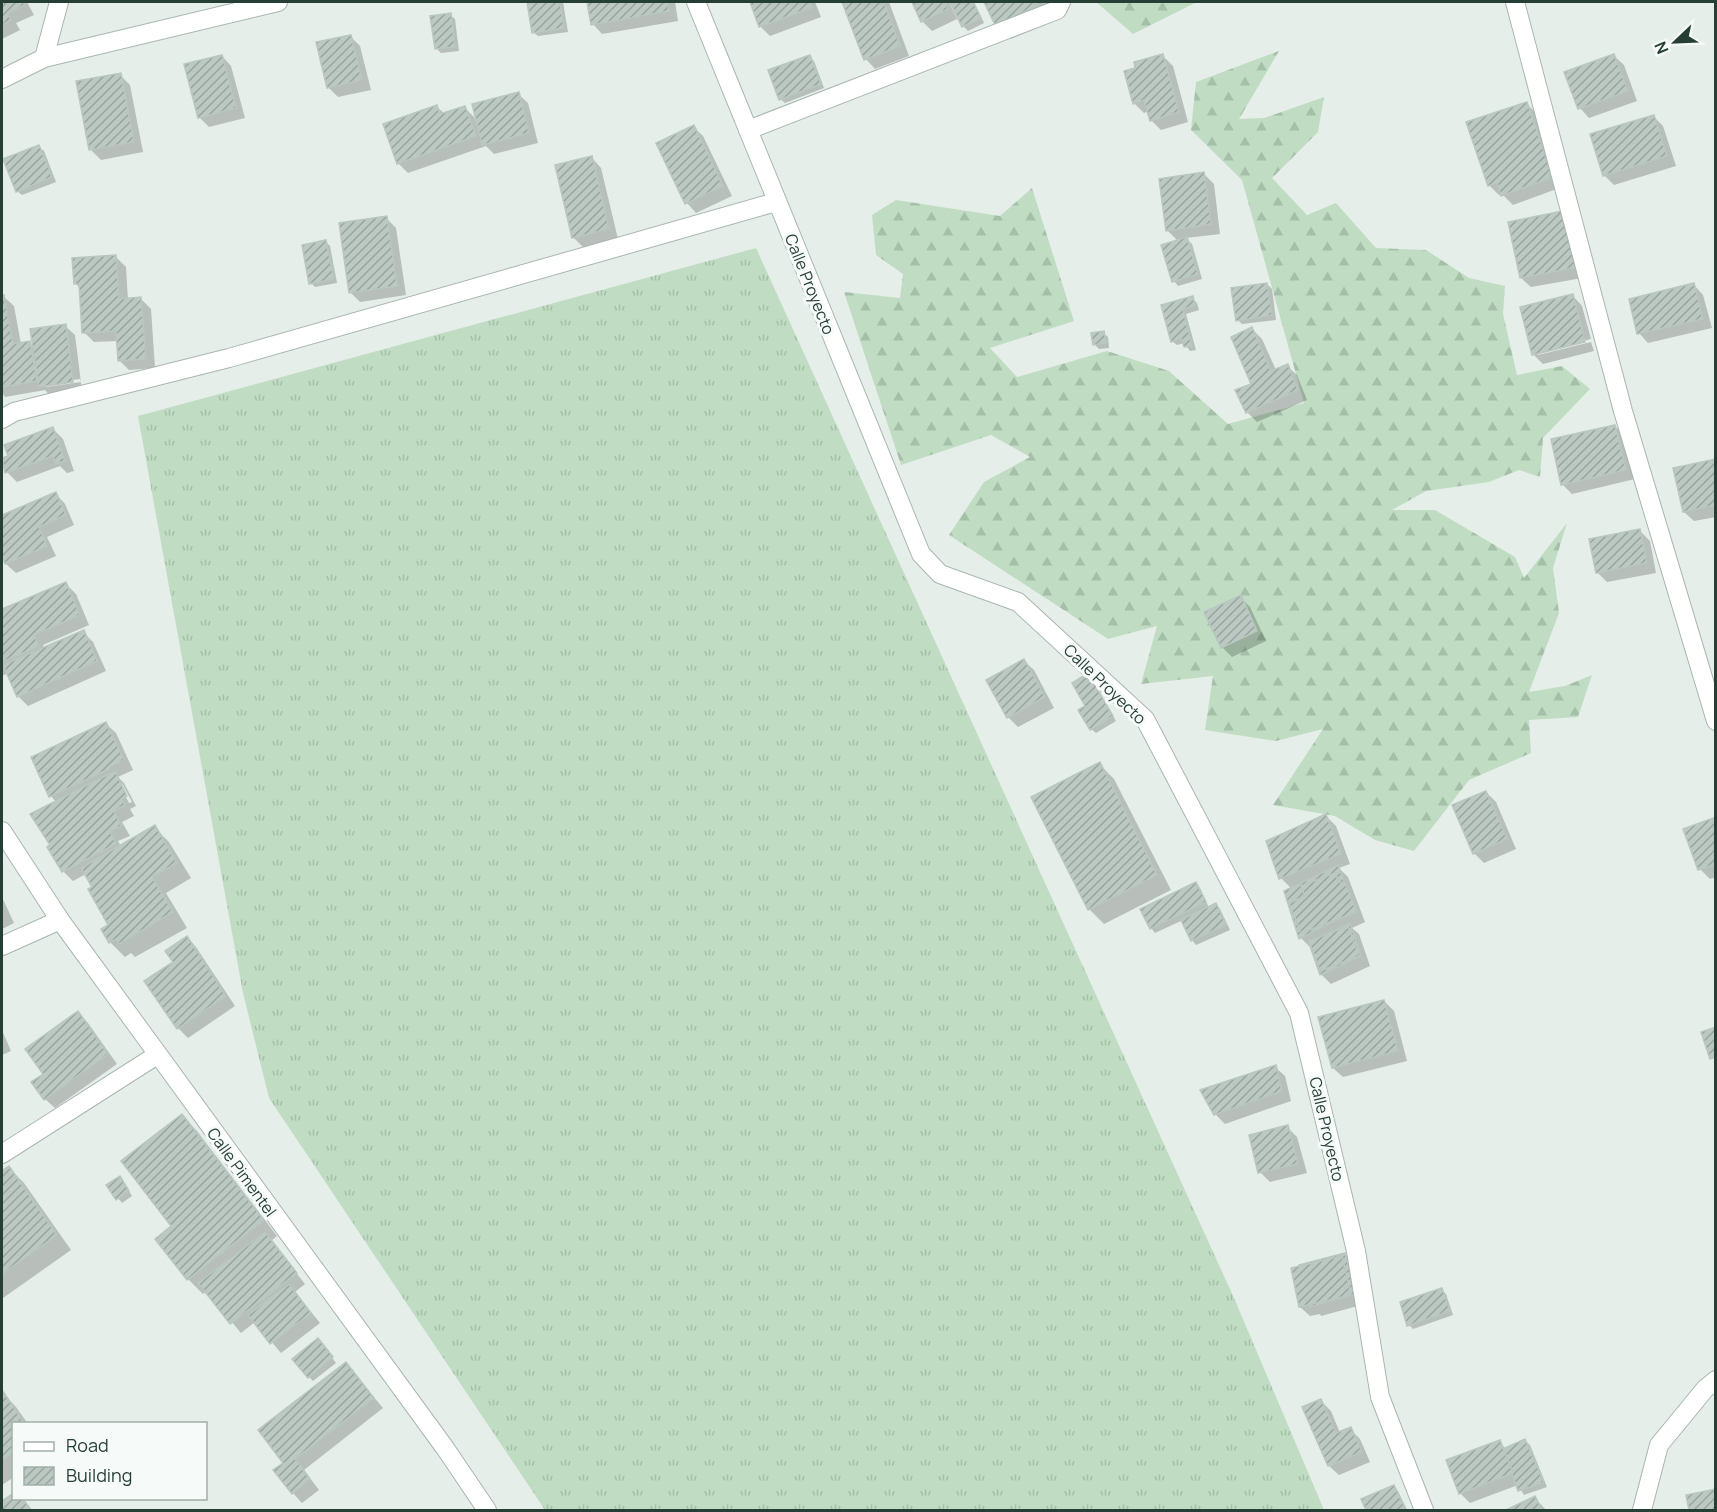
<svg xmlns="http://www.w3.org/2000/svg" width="1717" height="1512" viewBox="0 0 1717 1512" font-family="Manrope,sans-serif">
  <defs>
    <pattern id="grass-tufts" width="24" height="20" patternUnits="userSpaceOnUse" patternTransform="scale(1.5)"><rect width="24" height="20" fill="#c0ddc4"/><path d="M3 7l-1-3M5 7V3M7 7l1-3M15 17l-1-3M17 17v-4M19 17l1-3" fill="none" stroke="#a5bfa9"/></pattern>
    <pattern id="forest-firs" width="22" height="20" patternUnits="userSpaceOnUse" patternTransform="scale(1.5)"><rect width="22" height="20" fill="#c0ddc4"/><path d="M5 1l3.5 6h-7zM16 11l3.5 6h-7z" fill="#a5bfa9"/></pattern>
    <pattern id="building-hatch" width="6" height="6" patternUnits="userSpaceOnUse" patternTransform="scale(1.5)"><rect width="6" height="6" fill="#bbc9c2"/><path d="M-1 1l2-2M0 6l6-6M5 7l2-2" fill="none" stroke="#98a59e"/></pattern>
  </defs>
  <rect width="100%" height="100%" fill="#e6eee9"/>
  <!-- grass -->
  <path fill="url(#grass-tufts)" d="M756,248L1234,1298L1324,1510H545L269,1098L243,993L138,416Z"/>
  <!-- forest -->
  <g fill="url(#forest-firs)">
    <path d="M1096,2H1197L1133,34Z"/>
    <path d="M1279,51L1239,119L1264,118L1324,97L1318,132L1272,178L1307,215L1336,203L1376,248L1426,250L1469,278L1505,286L1503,314L1517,375L1562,366L1590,389L1543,438L1540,477L1519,470L1489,482L1426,491L1392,510H1435L1515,557L1524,578L1567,523L1553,568L1559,613L1529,692L1565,686L1592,675L1578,717L1529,720L1531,753L1469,780L1414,851L1375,840L1335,816L1273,805L1323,729L1276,741L1205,730L1213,676L1141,684L1157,626L1108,639L949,535L984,482L1030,457L991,435L901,465L844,292L900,298L903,274L876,255L872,215L896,200L1000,216L1032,188L1074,321L990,348L1017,377L1107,351L1169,371L1228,424L1304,403L1242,180L1191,130L1196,82Z"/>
  </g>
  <!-- shadow -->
  <g fill="#0003" fill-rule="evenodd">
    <path d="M2,2H27L34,15L16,23L20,30L2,39Z"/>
    <path d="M528,2H563L568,32L538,36L533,32Z"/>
    <path d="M589,2H675L678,21L602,34L593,24Z"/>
    <path d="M751,2H815L821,17L770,36L760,26Z"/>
    <path d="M844,2H889L909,56L875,69L866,59Z"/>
    <path d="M913,2H949L957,19L932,31L922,21Z"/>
    <path d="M952,2H974L984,23L968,31L963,26Z"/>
    <path d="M985,2H1058L1064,15L1011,39L996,24Z"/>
    <path d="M450,15L455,19L459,51L441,53L436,48Z"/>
    <path d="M350,36L360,46L371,90L338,97L328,87Z"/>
    <path d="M222,56L231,66L245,118L209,127L199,117Z"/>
    <path d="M1163,56L1173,66L1188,122L1161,130L1151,120L1149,111L1144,113L1134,103L1137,69Z"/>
    <path d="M1614,56L1624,65L1637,101L1589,118L1580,108L1566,73Z"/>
    <path d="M810,57L814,61L824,88L785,103L780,99Z"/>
    <path d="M120,75L130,85L143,152L101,160L91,150L78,83Z"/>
    <path d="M518,94L528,103L538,143L494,154L486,146L408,173L398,163L437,107L445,114L464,107L474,117L477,125Z"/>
    <path d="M1526,103L1536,113L1562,187L1513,205L1502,194L1499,195L1489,185Z"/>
    <path d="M1654,117L1663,126L1676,166L1614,185L1604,175Z"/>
    <path d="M693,127L703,136L732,196L696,213L687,203Z"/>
    <path d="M39,147L44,151L56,182L22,195L17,191Z"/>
    <path d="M592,158L601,168L618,239L583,247L573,237Z"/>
    <path d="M1204,174L1214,184L1220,234L1186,238L1192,244L1202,279L1178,286L1174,281L1179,242L1167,230Z"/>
    <path d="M1567,212L1588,277L1531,287L1521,278Z"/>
    <path d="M386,218L396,228L406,295L360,302L350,292Z"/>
    <path d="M326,242L330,246L337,283L315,287L311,283Z"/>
    <path d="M116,257L126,267L128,300L141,299L151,309L155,368L129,370L119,360L118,341L94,342L84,332L81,289L75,283Z"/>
    <path d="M1267,284L1272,289L1276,320L1242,324L1238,320Z"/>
    <path d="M1694,285L1703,295L1712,328L1648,343L1639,333Z"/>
    <path d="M1573,296L1582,306L1591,339L1538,352V355L1591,342L1594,351L1543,364L1533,354Z"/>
    <path d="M2,297H4L14,306L21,344L29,343L35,348L65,326L75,335L82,391L50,396L45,390L5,397L2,393ZM80,379L81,382L46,387V384Z"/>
    <path d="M1192,298L1197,303L1199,310L1186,314L1196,350L1190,351L1184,343L1177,345L1172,341L1163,306Z"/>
    <path d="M1252,329L1262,339L1276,370L1287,366L1297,375L1307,400L1257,422L1247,412L1253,384Z"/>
    <path d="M1103,333L1108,337L1109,348L1099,349L1094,344Z"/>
    <path d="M1615,426L1625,436L1635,479L1572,494L1562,484Z"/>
    <path d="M53,429L63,439L74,471L67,473L60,466L17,482L7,472Z"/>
    <path d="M1716,461V517L1694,521L1684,512Z"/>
    <path d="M56,494L65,504L74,525L47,537L56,556L16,573L6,564L3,557H2V517Z"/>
    <path d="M1640,531L1650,541L1656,573L1607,582L1597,572Z"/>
    <path d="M66,584L76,594L89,625L43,645L44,648L83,632L93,642L106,671L28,706L18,696L8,673L2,676V611Z"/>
    <path d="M1240,597L1250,607L1266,641L1232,657L1222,647Z"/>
    <path d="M1024,661L1034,670L1054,708L1018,727L1008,717Z"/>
    <path d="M1092,680L1116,721L1096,733L1091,729L1087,707Z"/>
    <path d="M106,724L116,733L133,770L118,777L124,783L136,806L130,809L134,816L122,822L130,836L118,841L121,846L154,827L169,842L191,878L166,893L187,928L135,957L131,953L125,957L110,942V925L94,887L86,874L73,881L63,871L52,846L56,802L51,796L33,758ZM119,783H122L132,802L129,803Z"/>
    <path d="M1099,764L1114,779L1171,890L1104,924L1089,909Z"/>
    <path d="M1486,792L1496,802L1516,849L1484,863L1474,853Z"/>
    <path d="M1326,816L1336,826L1350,864L1339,868L1348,877L1365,922L1352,928L1359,934L1370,966L1331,984L1321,974L1312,947H1310L1301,938L1292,889L1281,878Z"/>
    <path d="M1716,818V877L1710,879L1700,869Z"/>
    <path d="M1196,883L1200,888L1209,908L1216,905L1220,909L1230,930L1196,945L1192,940L1183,920L1155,933L1151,928Z"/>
    <path d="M2,897L14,923L2,929Z"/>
    <path d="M187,938L196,947L235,1006L188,1038L178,1028L175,962Z"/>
    <path d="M1384,1001L1394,1011L1407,1061L1343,1077L1333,1068Z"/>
    <path d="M78,1013L88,1023L117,1064L55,1108L45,1099V1074Z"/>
    <path d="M2,1030L11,1051L2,1055Z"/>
    <path d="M1275,1067L1285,1076L1291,1101L1225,1124L1215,1114Z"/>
    <path d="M182,1116L197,1131L277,1236L271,1241L305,1284L295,1292L320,1323L281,1353L255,1322L241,1333L206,1291L203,1294L188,1279L157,1239L173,1226Z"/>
    <path d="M1287,1127L1297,1137L1307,1173L1270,1182L1260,1172Z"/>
    <path d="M9,1168L24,1183L71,1250L3,1298L2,1296V1173Z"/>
    <path d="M124,1183L132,1196L122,1203L108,1186Z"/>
    <path d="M1345,1254L1354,1264L1365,1304L1321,1316L1320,1314L1310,1316L1300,1307Z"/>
    <path d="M1441,1289L1446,1294L1453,1315L1413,1329L1409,1325Z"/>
    <path d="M322,1344L336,1363L313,1381L309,1377Z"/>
    <path d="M346,1364L383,1408L304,1470L319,1490L302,1503L293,1493L285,1463Z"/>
    <path d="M2,1392L16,1407L28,1424H14V1477L2,1485Z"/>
    <path d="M1321,1401L1331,1411L1340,1433L1350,1429L1360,1439L1370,1462L1339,1475L1329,1466L1304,1408Z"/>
    <path d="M1525,1441L1530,1445L1547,1487L1524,1495L1518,1485L1470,1503L1460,1493L1499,1442L1506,1449Z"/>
    <path d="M1394,1487L1398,1491L1407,1510H1367L1363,1500Z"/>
    <path d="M14,1495V1498H23L32,1510H2V1503Z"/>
    <path d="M1535,1498L1546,1510H1509Z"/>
  </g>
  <!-- building -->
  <g fill="url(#building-hatch)" stroke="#b8c7bf" stroke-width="1.5">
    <path d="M2,2H23L25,5L8,13L11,20L2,25Z"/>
    <path d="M527,2H560L564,28L532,33Z"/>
    <path d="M587,2H667L669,11L591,25Z"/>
    <path d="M750,2H810L813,7L759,27Z"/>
    <path d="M842,2H884L900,46L864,60Z"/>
    <path d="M912,2H945L948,9L921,22Z"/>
    <path d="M950,2H973L981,18L962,27Z"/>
    <path d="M984,2H1046L995,25Z"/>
    <path d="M451,13L455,47L435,49L430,16Z"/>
    <path d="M351,35L362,80L327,88L316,42Z"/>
    <path d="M1163,54L1179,112L1150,121L1144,100L1133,104L1124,71L1135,68L1134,62Z"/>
    <path d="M1614,54L1628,91L1578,109L1564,72Z"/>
    <path d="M222,55L236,108L198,118L184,64Z"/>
    <path d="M810,55L821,84L779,100L768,70Z"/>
    <path d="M121,73L134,142L89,150L76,81Z"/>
    <path d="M519,92L529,133L482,145L472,104Z"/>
    <path d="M1527,102L1553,177L1501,196L1497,183L1488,186L1466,122Z"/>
    <path d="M437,105L440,114L465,106L476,136L397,164L383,124Z"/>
    <path d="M1654,115L1667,156L1603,176L1590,134Z"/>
    <path d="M694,125L723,186L685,204L656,143Z"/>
    <path d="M39,145L52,177L16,192L3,159Z"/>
    <path d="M592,156L609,229L572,238L555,165Z"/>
    <path d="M1204,172L1211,224L1166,231L1159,179Z"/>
    <path d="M1568,210L1579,267L1520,278L1508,222Z"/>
    <path d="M387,216L397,286L349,293L339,223Z"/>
    <path d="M1187,237L1198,274L1172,282L1161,245Z"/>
    <path d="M326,240L334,279L309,284L302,245Z"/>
    <path d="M116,255L119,299L141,297L146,359L118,361L116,331L82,333L79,284H74L72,258Z"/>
    <path d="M1267,283L1272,315L1236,321L1231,288Z"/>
    <path d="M1694,283L1703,319L1637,334L1629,299Z"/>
    <path d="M1573,294L1585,342L1532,355L1520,307Z"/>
    <path d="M2,295H4L13,344L30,341L37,381L2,387Z"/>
    <path d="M1193,296L1195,306L1183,309L1192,346L1184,347L1181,338L1171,342L1161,305Z"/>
    <path d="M66,324L73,382L39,387L30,329Z"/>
    <path d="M1252,327L1271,371L1288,364L1298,390L1246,413L1235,390L1251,384L1231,337Z"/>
    <path d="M1104,331L1106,343L1093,345L1091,333Z"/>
    <path d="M1615,425L1626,470L1561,485L1551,439Z"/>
    <path d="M53,427L65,461L56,464L53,456L5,473L2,458L8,456L4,445Z"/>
    <path d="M1716,459V505L1683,512L1673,468Z"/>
    <path d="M56,492L66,515L39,527L47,546L5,564L2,556V515Z"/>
    <path d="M1640,529L1647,563L1596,573L1589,539Z"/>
    <path d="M66,582L80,615L34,635L39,646L2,662V609Z"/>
    <path d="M1241,595L1257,631L1221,648L1204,612Z"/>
    <path d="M84,630L97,661L17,697L3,665Z"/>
    <path d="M1024,659L1045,697L1007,718L986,680Z"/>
    <path d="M1088,673L1113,716L1090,730L1078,710L1085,706L1072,683Z"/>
    <path d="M106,722L124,760L109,767V769L49,797L31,757Z"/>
    <path d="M1100,762L1157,875L1088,910L1031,797Z"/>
    <path d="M115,771L127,796L121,799L125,805L114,811L121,826L110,831L116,844L62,872L47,847L50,845L30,814Z"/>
    <path d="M1486,791L1507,839L1473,854L1452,805Z"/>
    <path d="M1326,814L1341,854L1279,879L1266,841Z"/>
    <path d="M1716,817V864L1698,870L1683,829Z"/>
    <path d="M155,825L177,863L152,877L173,912L119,944L116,939L109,943L101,929L108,925L88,889L92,887L81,868Z"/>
    <path d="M1338,865L1355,911L1299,939L1284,891Z"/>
    <path d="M1335,873L1339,882L1345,884L1357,912L1301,933L1289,903L1305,896L1301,886Z"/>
    <path d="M1196,882L1206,902L1150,929L1140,909Z"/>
    <path d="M1216,903L1226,925L1191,941L1181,920Z"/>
    <path d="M1350,923L1361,956L1320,975L1309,943Z"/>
    <path d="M1348,926L1359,956L1320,971L1309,941Z"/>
    <path d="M187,936L226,996L177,1029L144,981L173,962L165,951Z"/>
    <path d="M1384,1000L1398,1051L1332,1068L1318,1017Z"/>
    <path d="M78,1011L108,1054L44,1100L31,1082L43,1074L25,1049Z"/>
    <path d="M1716,1027V1057L1710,1059L1701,1032Z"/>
    <path d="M1276,1065L1282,1091L1214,1115L1200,1090Z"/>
    <path d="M182,1114L264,1220L187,1280L155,1239L171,1226L121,1161Z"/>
    <path d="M1288,1125L1298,1164L1258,1173L1249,1135Z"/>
    <path d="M9,1166L57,1235L2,1274V1171Z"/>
    <path d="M120,1176L129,1191L116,1200L106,1185Z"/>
    <path d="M265,1232L297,1273L230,1324L198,1283Z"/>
    <path d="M1345,1253L1356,1294L1310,1307L1299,1265Z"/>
    <path d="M1342,1256L1351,1295L1299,1307L1291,1268Z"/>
    <path d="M289,1284L311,1313L270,1344L248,1315Z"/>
    <path d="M1442,1288L1450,1311L1407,1326L1400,1302Z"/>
    <path d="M318,1338L333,1357L308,1378L292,1359Z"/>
    <path d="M346,1362L374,1398L295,1459L310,1479L292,1494L273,1470L283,1463L258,1430Z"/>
    <path d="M2,1390L25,1424H14V1452L2,1460Z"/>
    <path d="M1321,1399L1336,1433L1351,1427L1362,1452L1328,1466L1302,1407Z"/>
    <path d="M1525,1439L1544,1482L1518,1491L1503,1449Z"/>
    <path d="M1500,1440L1513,1473L1459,1494L1446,1460Z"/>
    <path d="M1394,1485L1406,1510H1366L1361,1499Z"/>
    <path d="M1716,1489V1510H1689L1686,1495Z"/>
    <path d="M14,1493V1498H22L31,1510H2V1501Z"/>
    <path d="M1535,1496L1542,1510H1506Z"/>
  </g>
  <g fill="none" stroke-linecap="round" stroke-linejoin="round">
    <!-- street casing -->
    <g stroke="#a9b6af" stroke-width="20">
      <g id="street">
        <path d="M696,2L921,554L940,574L1018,602L1145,719L1299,1013L1356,1251L1380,1397L1424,1510"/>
        <path d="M1515,2L1623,411L1716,721"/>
        <path d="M44,58L278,2"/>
        <path d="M2,79L44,58L59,2"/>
        <path d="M748,130L1057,10L1061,2"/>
        <path d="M2,419L14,412L229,358L776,202"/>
        <path d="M2,831L60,920L445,1448L487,1510"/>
        <path d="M2,946L60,920"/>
        <path d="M2,1154L157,1055"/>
        <path d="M1642,1510L1659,1445L1705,1389L1716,1380"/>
      </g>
    </g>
    <!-- street -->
    <use href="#street" stroke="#fff" stroke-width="18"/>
  </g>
  <g text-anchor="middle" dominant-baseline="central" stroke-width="6" stroke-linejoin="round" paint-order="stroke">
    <!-- street labels -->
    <g font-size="16" fill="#263f35" stroke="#f6faf8">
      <text transform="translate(810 284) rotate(68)">Calle Proyecto</text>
      <text transform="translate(1105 684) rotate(44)">Calle Proyecto</text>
      <text transform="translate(1327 1129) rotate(77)">Calle Proyecto</text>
      <text transform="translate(242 1172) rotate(54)">Calle Pimentel</text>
    </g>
  </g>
  <!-- border -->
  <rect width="1717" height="1512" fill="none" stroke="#263f35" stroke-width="6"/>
  <!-- legend -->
  <rect x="12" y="1422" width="195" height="78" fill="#f6faf8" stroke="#a3afaa" stroke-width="1.5"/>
  <rect x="24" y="1442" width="30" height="9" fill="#ffffff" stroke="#a3afaa" stroke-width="1.5"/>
  <text x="66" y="1452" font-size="18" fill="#263f35">Road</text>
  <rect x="24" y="1467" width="30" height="18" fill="url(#building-hatch)" stroke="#a3afaa" stroke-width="1.5"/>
  <text x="66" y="1482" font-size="18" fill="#263f35">Building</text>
  <!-- north arrow -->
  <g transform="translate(1675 42) rotate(247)" stroke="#f6faf8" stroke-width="4.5" paint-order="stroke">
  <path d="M0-4.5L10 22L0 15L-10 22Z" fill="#263f35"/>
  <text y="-9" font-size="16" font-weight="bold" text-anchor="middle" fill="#263f35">N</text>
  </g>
</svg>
